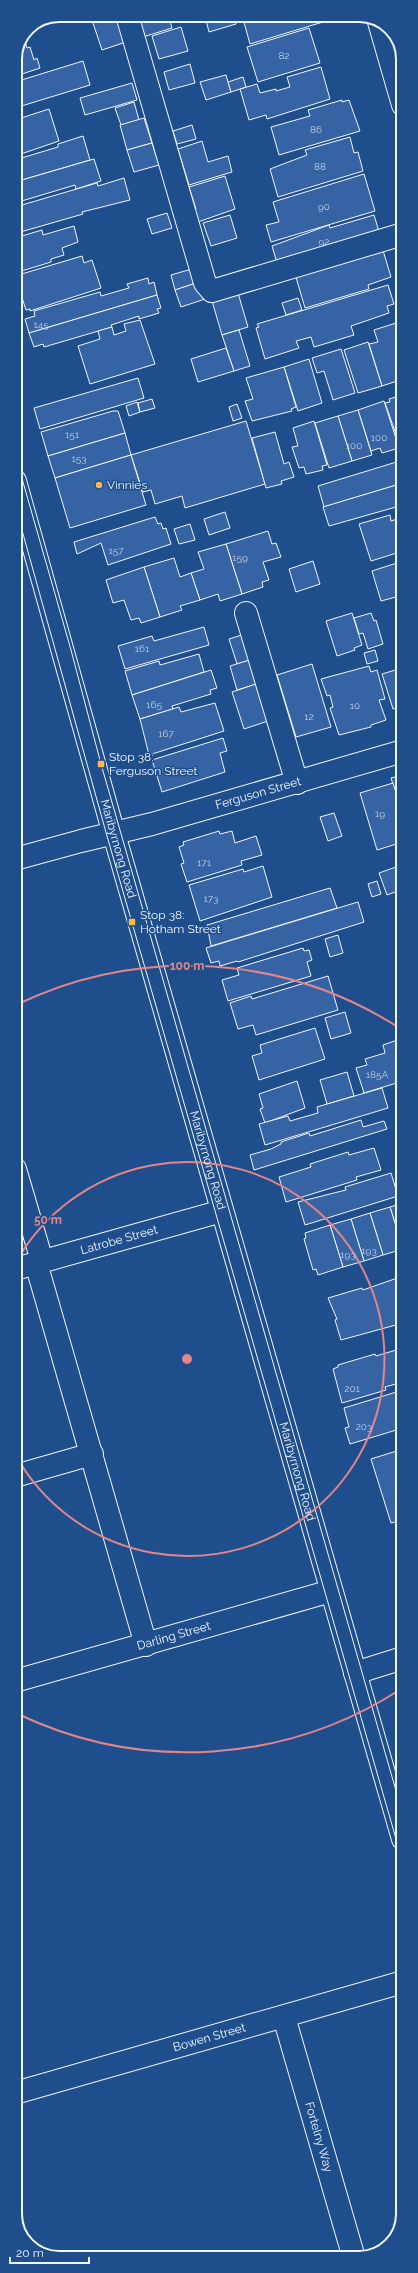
<svg xmlns="http://www.w3.org/2000/svg" width="418" height="2273" viewBox="0 0 418 2273" font-family="Raleway,sans-serif">
  <rect width="100%" height="100%" fill="#1f4e8c"/>
  <!-- building -->
  <g fill="#3563a3" stroke="#f2f6ff">
    <path d="M75,15H91L77,19Z"/>
    <path d="M107,15H117L126,42L102,50L92,20Z"/>
    <path d="M137,15H168L172,28L143,37Z"/>
    <path d="M223,15H233L236,24L209,32L206,20Z"/>
    <path d="M242,15H321L323,22L250,44Z"/>
    <path d="M40,23V26L27,30L28,28Z"/>
    <path d="M181,27L188,51L159,59L152,36Z"/>
    <path d="M309,28L320,63L258,82L247,47Z"/>
    <path d="M24,38L27,48L30,47L34,60L37,58L40,68L16,76L15,59Z"/>
    <path d="M83,61L90,85L15,108V82Z"/>
    <path d="M190,64L195,83L169,90L164,72Z"/>
    <path d="M321,67L330,99L267,119L266,115L249,120L240,89L257,84L260,93L276,89V91L290,87L287,77Z"/>
    <path d="M226,75L231,92L206,100L200,82Z"/>
    <path d="M243,77L246,87L231,92L228,82Z"/>
    <path d="M132,83L137,100L85,115L80,98Z"/>
    <path d="M342,100V102L349,100L360,131L279,155L271,127L310,116L308,110Z"/>
    <path d="M134,102L139,120L121,125L115,108Z"/>
    <path d="M49,109L59,141L15,156V120Z"/>
    <path d="M144,118L152,143L127,150L120,125Z"/>
    <path d="M192,125L196,139L177,144L173,131Z"/>
    <path d="M83,136L90,160L15,182V160L58,147V144Z"/>
    <path d="M350,137L354,153L358,152L363,171L278,197L270,169L307,155L305,150Z"/>
    <path d="M202,141L208,162L228,156L232,172L189,185L178,149Z"/>
    <path d="M152,143L159,165L134,172L127,150Z"/>
    <path d="M94,159L101,181L76,189L75,185L15,203V182Z"/>
    <path d="M364,174L375,211L271,242L266,225L279,222L273,202Z"/>
    <path d="M225,176L235,209L195,223L192,210L196,209L189,187Z"/>
    <path d="M124,178L130,200L82,212L83,214L17,233L15,231V207L97,183L98,186Z"/>
    <path d="M167,213L172,228L152,234L147,219Z"/>
    <path d="M230,215L237,238L211,246L203,223Z"/>
    <path d="M374,215L380,235L278,266L272,246L329,225L330,228Z"/>
    <path d="M74,226L78,242L62,248L64,255L51,259V262L15,273V238L42,230L43,235Z"/>
    <path d="M382,247L391,277L368,285L369,289L305,308L295,274Z"/>
    <path d="M82,256L84,263L92,260L101,288L30,311V309L26,310L15,276Z"/>
    <path d="M195,268L199,282L175,290L171,275Z"/>
    <path d="M148,278L149,284L154,282L157,295L29,333L25,319L35,316L34,311L100,292L101,296L129,288L127,284Z"/>
    <path d="M199,282L205,299L181,307L175,290Z"/>
    <path d="M388,285L394,304L387,306L389,313L351,326L354,335L314,347L311,337L296,341L299,348L265,359L256,328L259,327L257,324Z"/>
    <path d="M238,293L248,327L222,335L212,301Z"/>
    <path d="M157,295L161,308L157,309L159,313L139,319V316L111,325L112,327L44,347L43,344L34,347L29,333Z"/>
    <path d="M298,298L302,310L286,315L282,303Z"/>
    <path d="M140,320L155,364L90,384L78,346L100,339L98,331L112,327L114,335L126,331L124,324Z"/>
    <path d="M396,323L403,344V379L382,386L369,344L378,342L374,330Z"/>
    <path d="M239,330L250,366L234,371L222,335Z"/>
    <path d="M368,342L382,386L358,393L344,350Z"/>
    <path d="M226,348L234,371L198,382L191,359Z"/>
    <path d="M341,349L355,393L333,400L324,371L317,373L312,358Z"/>
    <path d="M309,359L322,403L298,411L284,367Z"/>
    <path d="M284,367L296,407L291,409L292,411L252,421L245,401L253,399L246,378Z"/>
    <path d="M138,378L144,398L40,429L34,408Z"/>
    <path d="M403,395V454L385,403L390,402L389,399Z"/>
    <path d="M152,399L155,408L140,412L138,403Z"/>
    <path d="M384,401L399,448L382,453L380,448L371,451L358,410Z"/>
    <path d="M137,402L140,412L129,416L126,406Z"/>
    <path d="M237,404L242,418L233,421L229,407Z"/>
    <path d="M358,410L372,455L352,461L338,416Z"/>
    <path d="M113,411H118L125,433L48,456L41,432Z"/>
    <path d="M338,416L352,461L329,468L315,423Z"/>
    <path d="M246,421L265,484L185,508L182,496L155,504L151,490L143,492L131,455Z"/>
    <path d="M314,421L327,465L322,466L323,470L306,474L304,467L299,468L292,447L298,446L293,428Z"/>
    <path d="M275,432L284,464L289,462L294,477L281,481L282,484L266,488L252,438Z"/>
    <path d="M125,433L131,455L55,478L48,456Z"/>
    <path d="M131,455L146,505L70,528L55,478Z"/>
    <path d="M403,460V483L324,507L318,486Z"/>
    <path d="M403,483V505L329,526L323,507Z"/>
    <path d="M225,512L230,528L209,535L204,519Z"/>
    <path d="M390,515L391,521L403,517V551L371,561L359,524Z"/>
    <path d="M155,517L158,524L161,523L163,529L166,528L171,544L108,565L101,543L77,554L74,542Z"/>
    <path d="M190,524L195,540L179,544L174,529Z"/>
    <path d="M268,531L272,544L276,543L281,557L263,562L269,580L262,582L263,587L242,594L226,544Z"/>
    <path d="M226,544L242,594L220,601L218,594L200,600L191,573L204,569L198,552Z"/>
    <path d="M174,558L180,577L191,573L200,600L180,606L182,610L160,617L144,567Z"/>
    <path d="M313,561L320,584L296,592L289,569Z"/>
    <path d="M403,561V595L381,601L372,571Z"/>
    <path d="M144,567L160,617L141,623L139,618L131,620L124,600L113,603L106,580Z"/>
    <path d="M352,613L362,645L354,648L355,650L337,656L326,621Z"/>
    <path d="M371,613L374,621L376,620L383,644L368,649L363,633L359,634L354,618Z"/>
    <path d="M204,627L209,645L125,669L118,646L152,636L154,641Z"/>
    <path d="M245,634L253,659L237,664L229,639Z"/>
    <path d="M375,650L378,661L367,664L364,653Z"/>
    <path d="M199,654L204,672L132,695L125,671L159,661L160,665Z"/>
    <path d="M253,659L260,683L237,690L230,666Z"/>
    <path d="M312,664L331,727L296,737L277,675Z"/>
    <path d="M369,666L371,672L377,670L385,699L379,700L386,720L371,725V727L339,735L330,708L333,707L330,695L327,696L321,679Z"/>
    <path d="M402,668L403,706L393,709L382,674Z"/>
    <path d="M211,670L217,688L210,690L211,694L172,706L173,709L140,719L132,695Z"/>
    <path d="M256,684L268,721L244,729L232,692Z"/>
    <path d="M215,703L224,731L149,755L140,719L179,707L181,712Z"/>
    <path d="M223,738L227,751L220,753L225,772L162,792L152,760Z"/>
    <path d="M403,775V795L397,797L391,778Z"/>
    <path d="M393,783L403,815V842L377,850L360,793Z"/>
    <path d="M334,813L342,836L328,841L320,817Z"/>
    <path d="M219,831L220,834L232,831L235,843L256,836L262,855L241,861L242,865L187,882L181,864L184,863L179,847L184,845L183,842Z"/>
    <path d="M263,866L272,897L200,921L189,885L243,869L244,872Z"/>
    <path d="M396,867L403,889L387,895L379,873Z"/>
    <path d="M377,881L381,894L372,897L368,884Z"/>
    <path d="M330,888L337,908L211,946L207,925Z"/>
    <path d="M358,902L364,922L238,962L237,961L220,966L219,961L211,963L206,948Z"/>
    <path d="M338,935L343,953L330,957L325,939Z"/>
    <path d="M303,948L304,951L309,950L312,960L307,962L311,976L228,1001L222,980L239,975L237,968Z"/>
    <path d="M328,976L338,1010L256,1035L253,1025L238,1029L230,1003L251,996L252,999Z"/>
    <path d="M345,1012L351,1033L331,1039L325,1018Z"/>
    <path d="M315,1028L325,1059L259,1080L252,1056L262,1053L260,1045Z"/>
    <path d="M403,1038V1081L364,1093L356,1068L367,1065L365,1059L385,1053L383,1045Z"/>
    <path d="M347,1072L354,1096L327,1104L320,1080Z"/>
    <path d="M297,1081L305,1108L265,1123L260,1109L263,1108L259,1094Z"/>
    <path d="M382,1088L388,1108L265,1145L259,1124L288,1116L290,1121L318,1113L317,1107Z"/>
    <path d="M361,1120L363,1127L384,1121L387,1129L254,1170L250,1155L271,1149L281,1144V1142L309,1133L310,1136Z"/>
    <path d="M374,1148L381,1170L356,1177L357,1180L286,1202L279,1177L311,1167L310,1164L348,1152L349,1155Z"/>
    <path d="M391,1173L398,1196L305,1225L298,1202L346,1190L345,1187Z"/>
    <path d="M403,1203V1249L390,1207Z"/>
    <path d="M390,1207L403,1249L383,1255L370,1213Z"/>
    <path d="M370,1213L383,1255L364,1261L351,1219Z"/>
    <path d="M351,1219L364,1261L343,1267L330,1225Z"/>
    <path d="M330,1225L343,1267L318,1275L316,1269L313,1270L304,1239L306,1238L305,1233Z"/>
    <path d="M403,1276V1323L341,1340L335,1320L337,1319L328,1298L362,1288L363,1290Z"/>
    <path d="M403,1348V1382L385,1387L386,1390L342,1403L333,1369L338,1367V1365L375,1354L376,1356Z"/>
    <path d="M403,1390V1428L350,1444L345,1428L349,1427L344,1408Z"/>
    <path d="M403,1449V1520L391,1523L371,1459Z"/>
  </g>
  <g fill="none" stroke-linecap="round" stroke-linejoin="round">
    <!-- minor casing -->
    <g stroke="#f2f6ff" stroke-width="24">
      <g id="minor">
        <path d="M127,15L205,283L212,291L403,234"/>
        <path d="M379,22L403,105"/>
        <path d="M246,613L297,783"/>
        <path id="s1" d="M15,859L81,841L152,824L403,751"/>
        <path d="M15,1169L42,1261"/>
        <path d="M36,1263L146,1645"/>
        <path id="s2" d="M15,1269L222,1211"/>
        <path d="M15,1476L92,1454"/>
        <path d="M355,1673L403,1658"/>
        <path id="s3" d="M15,1681L331,1591"/>
        <path id="s4" d="M284,2017L354,2258"/>
        <path id="s5" d="M15,2093L403,1982"/>
      </g>
    </g>
    <!-- major casing -->
    <g stroke="#f2f6ff" stroke-width="24">
      <g id="major">
        <path id="s6" d="M15,481L114,834L403,1839"/>
      </g>
    </g>
    <!-- minor -->
    <use href="#minor" stroke="#1f4e8c" stroke-width="22"/>
    <!-- major -->
    <use href="#major" stroke="#1f4e8c" stroke-width="22"/>
    <!-- tram -->
    <g stroke="#f2f6ff" stroke-width="1">
      <path d="M15,454L71,650L101,764L403,1815"/>
      <path d="M15,505L107,836L403,1863"/>
    </g>
  </g>
  <!-- distance rings -->
  <g fill="none" stroke="#e38589" stroke-width="2">
    <path d="M16 1262A197 197 0 1 1 16 1456"/>
    <path d="M401 1689A393 393 0 0 1 18 1714M18 1004A393 393 0 0 1 401 1029"/>
  </g>
  <!-- markers -->
  <g fill="#ffb74d" stroke="#1f4e8c" stroke-width="1.5">
    <circle cx="99" cy="485" r="4"/>
    <rect x="97" y="760" width="8" height="8" rx="2"/>
    <rect x="128" y="918" width="8" height="8" rx="2"/>
  </g>
  <g text-anchor="middle" dominant-baseline="central" stroke-width="3" stroke-linejoin="round" paint-order="stroke">
    <!-- number labels -->
    <g font-size="10" fill="#c3d1e8">
      <text x="284" y="55">82</text>
      <text x="316" y="129">86</text>
      <text x="320" y="166">88</text>
      <text x="324" y="206">90</text>
      <text x="324" y="241">92</text>
      <text x="41" y="324">145</text>
      <text x="72" y="434">151</text>
      <text x="379" y="437">100</text>
      <text x="354" y="445">100</text>
      <text x="79" y="458">153</text>
      <text x="116" y="550">157</text>
      <text x="240" y="557">159</text>
      <text x="142" y="648">161</text>
      <text x="154" y="704">165</text>
      <text x="355" y="705">10</text>
      <text x="309" y="716">12</text>
      <text x="166" y="733">167</text>
      <text x="380" y="813">19</text>
      <text x="204" y="862">171</text>
      <text x="211" y="898">173</text>
      <text x="377" y="1074">185A</text>
      <text x="369" y="1250">193</text>
      <text x="348" y="1254">193</text>
      <text x="352" y="1388">201</text>
      <text x="364" y="1426">203</text>
    </g>
    <!-- poi labels -->
    <g font-size="12" fill="#f2f6ff" stroke="#1f4e8c" text-anchor="start">
      <text x="107" y="485">Vinnies</text>
      <text x="109" y="757">Stop 38:<tspan x="109" dy="14">Ferguson Street</tspan></text>
      <text x="140" y="915">Stop 38:<tspan x="140" dy="14">Hotham Street</tspan></text>
    </g>
    <!-- street labels -->
    <g font-size="12" fill="#f2f6ff" stroke="#1f4e8c">
      <text stroke="none"><textPath href="#s1" startOffset="252">Ferguson Street</textPath></text>
      <text stroke="none"><textPath href="#s6" startOffset="382">Maribyrnong Road</textPath></text>
      <text stroke="none"><textPath href="#s6" startOffset="706">Maribyrnong Road</textPath></text>
      <text stroke="none"><textPath href="#s2" startOffset="108">Latrobe Street</textPath></text>
      <text stroke="none"><textPath href="#s6" startOffset="1030">Maribyrnong Road</textPath></text>
      <text stroke="none"><textPath href="#s3" startOffset="165">Darling Street</textPath></text>
      <text stroke="none"><textPath href="#s5" startOffset="202">Bowen Street</textPath></text>
      <text stroke="none"><textPath href="#s4" startOffset="125">Fortelny Way</textPath></text>
    </g>
  </g>
  <!-- crop -->
  <path d="M0 0H418V2273H0ZM59 22H359A37 37 0 0 1 396 59V2214A37 37 0 0 1 359 2251H59A37 37 0 0 1 22 2214V59A37 37 0 0 1 59 22Z" fill="#1f4e8c" fill-rule="evenodd"/>
  <path fill="none" stroke="#f2f6ff" stroke-width="2" d="M59 22H359A37 37 0 0 1 396 59V2214A37 37 0 0 1 359 2251H59A37 37 0 0 1 22 2214V59A37 37 0 0 1 59 22Z"/>
  <circle cx="187" cy="1359" r="6" fill="#e38589" stroke="#1f4e8c" stroke-width="2"/>
  <g font-size="12" text-anchor="middle" font-weight="bold" fill="#e38589" stroke="#1f4e8c" stroke-width="3" stroke-linejoin="round" paint-order="stroke">
    <text x="187" y="970">100 m</text>
    <text x="48" y="1224">50 m</text>
  </g>
  <!-- scale -->
  <path d="M10 2257v6h79v-6" fill="none" stroke="#f2f6ff" stroke-width="2"/>
  <text x="16" y="2257" font-size="12" fill="#f2f6ff" stroke="#1f4e8c" stroke-width="3" paint-order="stroke">20 m</text>
</svg>
